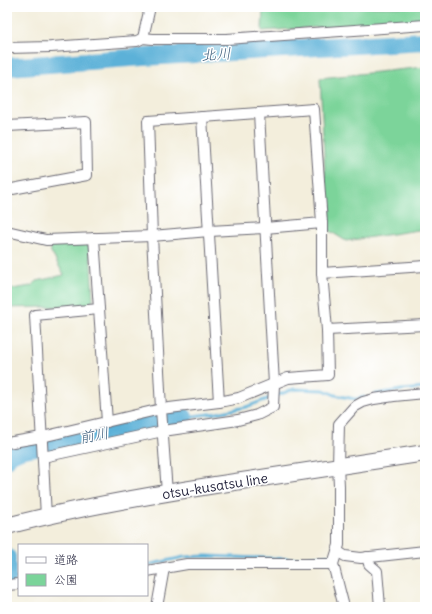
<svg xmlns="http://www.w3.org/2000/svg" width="432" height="614" viewBox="0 0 432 614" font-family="Delius,'Klee One',sans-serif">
  <rect width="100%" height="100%" fill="#fff"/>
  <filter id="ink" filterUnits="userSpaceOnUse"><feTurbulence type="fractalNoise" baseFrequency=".025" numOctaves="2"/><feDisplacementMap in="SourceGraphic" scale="8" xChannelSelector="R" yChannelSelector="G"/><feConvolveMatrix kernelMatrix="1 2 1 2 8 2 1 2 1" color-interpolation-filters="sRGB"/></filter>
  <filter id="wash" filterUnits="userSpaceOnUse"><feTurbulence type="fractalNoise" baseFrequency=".012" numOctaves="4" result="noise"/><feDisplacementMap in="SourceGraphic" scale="16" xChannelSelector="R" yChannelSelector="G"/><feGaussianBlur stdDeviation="0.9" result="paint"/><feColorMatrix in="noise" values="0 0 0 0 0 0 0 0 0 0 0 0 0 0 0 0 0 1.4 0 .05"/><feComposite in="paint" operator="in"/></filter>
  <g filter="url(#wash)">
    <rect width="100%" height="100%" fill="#f3eedc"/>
    <!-- green -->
    <g fill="#7bd49a" stroke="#4e7b6a">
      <path d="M263,7H425V20L262,31Z"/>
      <path d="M425,67V229L346,241L328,230L320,78Z"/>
      <path d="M84,244L90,246L93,300L89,306L7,308V290L31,286L37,281L64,275L51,252L50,245H56Z"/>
    </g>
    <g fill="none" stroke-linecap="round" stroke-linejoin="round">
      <!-- stream -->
      <g stroke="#5bb1d8" stroke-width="3">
        <path d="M375,394L401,390L425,388"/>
        <path d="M184,417L217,413L246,407L294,389L324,390L335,395L355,399L364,397"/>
        <path d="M147,565L184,557L206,556L292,559L328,555L334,557"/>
        <path d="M7,579L19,578"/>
      </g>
      <!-- river -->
      <g stroke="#5bb1d8" stroke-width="18">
        <path d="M7,67L143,57L425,41"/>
        <path d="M7,459L9,455L20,450L184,417"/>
        <path d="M7,557V579"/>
      </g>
    </g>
  </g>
  <g filter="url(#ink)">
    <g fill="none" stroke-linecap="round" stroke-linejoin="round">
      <!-- minor casing -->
      <g stroke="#6b6973" stroke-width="12">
        <g id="minor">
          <path d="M143,38L150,7"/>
          <path d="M7,48L51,47L137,41L143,38L153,39H227L425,25"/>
          <path d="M202,117L219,402"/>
          <path d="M7,126L86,122L87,175L7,190"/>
          <path d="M7,231L46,240L152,236L209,231L265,228L322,223"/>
          <path d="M94,238L107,422"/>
          <path d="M322,273L425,266"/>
          <path d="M327,330L425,325"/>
          <path d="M7,443L42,437L161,409L219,402L239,398L288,378L328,375L327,330L322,273V223L314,109L148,121L152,236L161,409L167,493"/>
          <path d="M43,457L163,431L238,420L257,415L273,407L274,384L259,113"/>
          <path d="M46,516L35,315L99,309"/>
          <path d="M337,551L345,556L361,558L425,551"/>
          <path d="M367,557L369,564L377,571L380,607"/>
          <path d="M147,571L187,564H333"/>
          <path d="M7,585L19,584"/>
          <path d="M157,607L164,568"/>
          <path d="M344,607L333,564L339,545V486L338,466L339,424L354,407L363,402L374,399L394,396L425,393"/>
        </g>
      </g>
      <!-- primary casing -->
      <g stroke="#6b6973" stroke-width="18">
        <path id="primary" d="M7,526C75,508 145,496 215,485C285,474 355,463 425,453"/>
      </g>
      <!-- minor -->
      <use href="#minor" stroke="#fff" stroke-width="10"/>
      <!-- primary -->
      <use href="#primary" stroke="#fff" stroke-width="16"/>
    </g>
  </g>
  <g text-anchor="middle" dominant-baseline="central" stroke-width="3" stroke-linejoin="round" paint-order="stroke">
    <!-- street labels -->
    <g font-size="14" fill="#22223b" stroke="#fff">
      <text transform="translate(215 486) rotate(-9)">otsu-kusatsu line</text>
    </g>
    <!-- water labels -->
    <g font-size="15" font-style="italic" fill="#395b7a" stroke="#fff">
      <text transform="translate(216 54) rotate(-4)">北川</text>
      <text transform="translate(94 435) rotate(-11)">前川</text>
    </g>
  </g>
  <!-- margin -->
  <rect width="432" height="614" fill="none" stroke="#fff" stroke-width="24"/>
  <!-- legend -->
  <rect x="18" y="544" width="130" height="52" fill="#ffffff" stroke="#a7a7b1"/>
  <rect x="26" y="557" width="20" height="6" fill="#ffffff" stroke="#a7a7b1"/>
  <text x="54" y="564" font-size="12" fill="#22223b">道路</text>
  <rect x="26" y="574" width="20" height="12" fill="#7bd49a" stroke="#a7a7b1"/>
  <text x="54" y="584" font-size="12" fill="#22223b">公園</text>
</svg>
